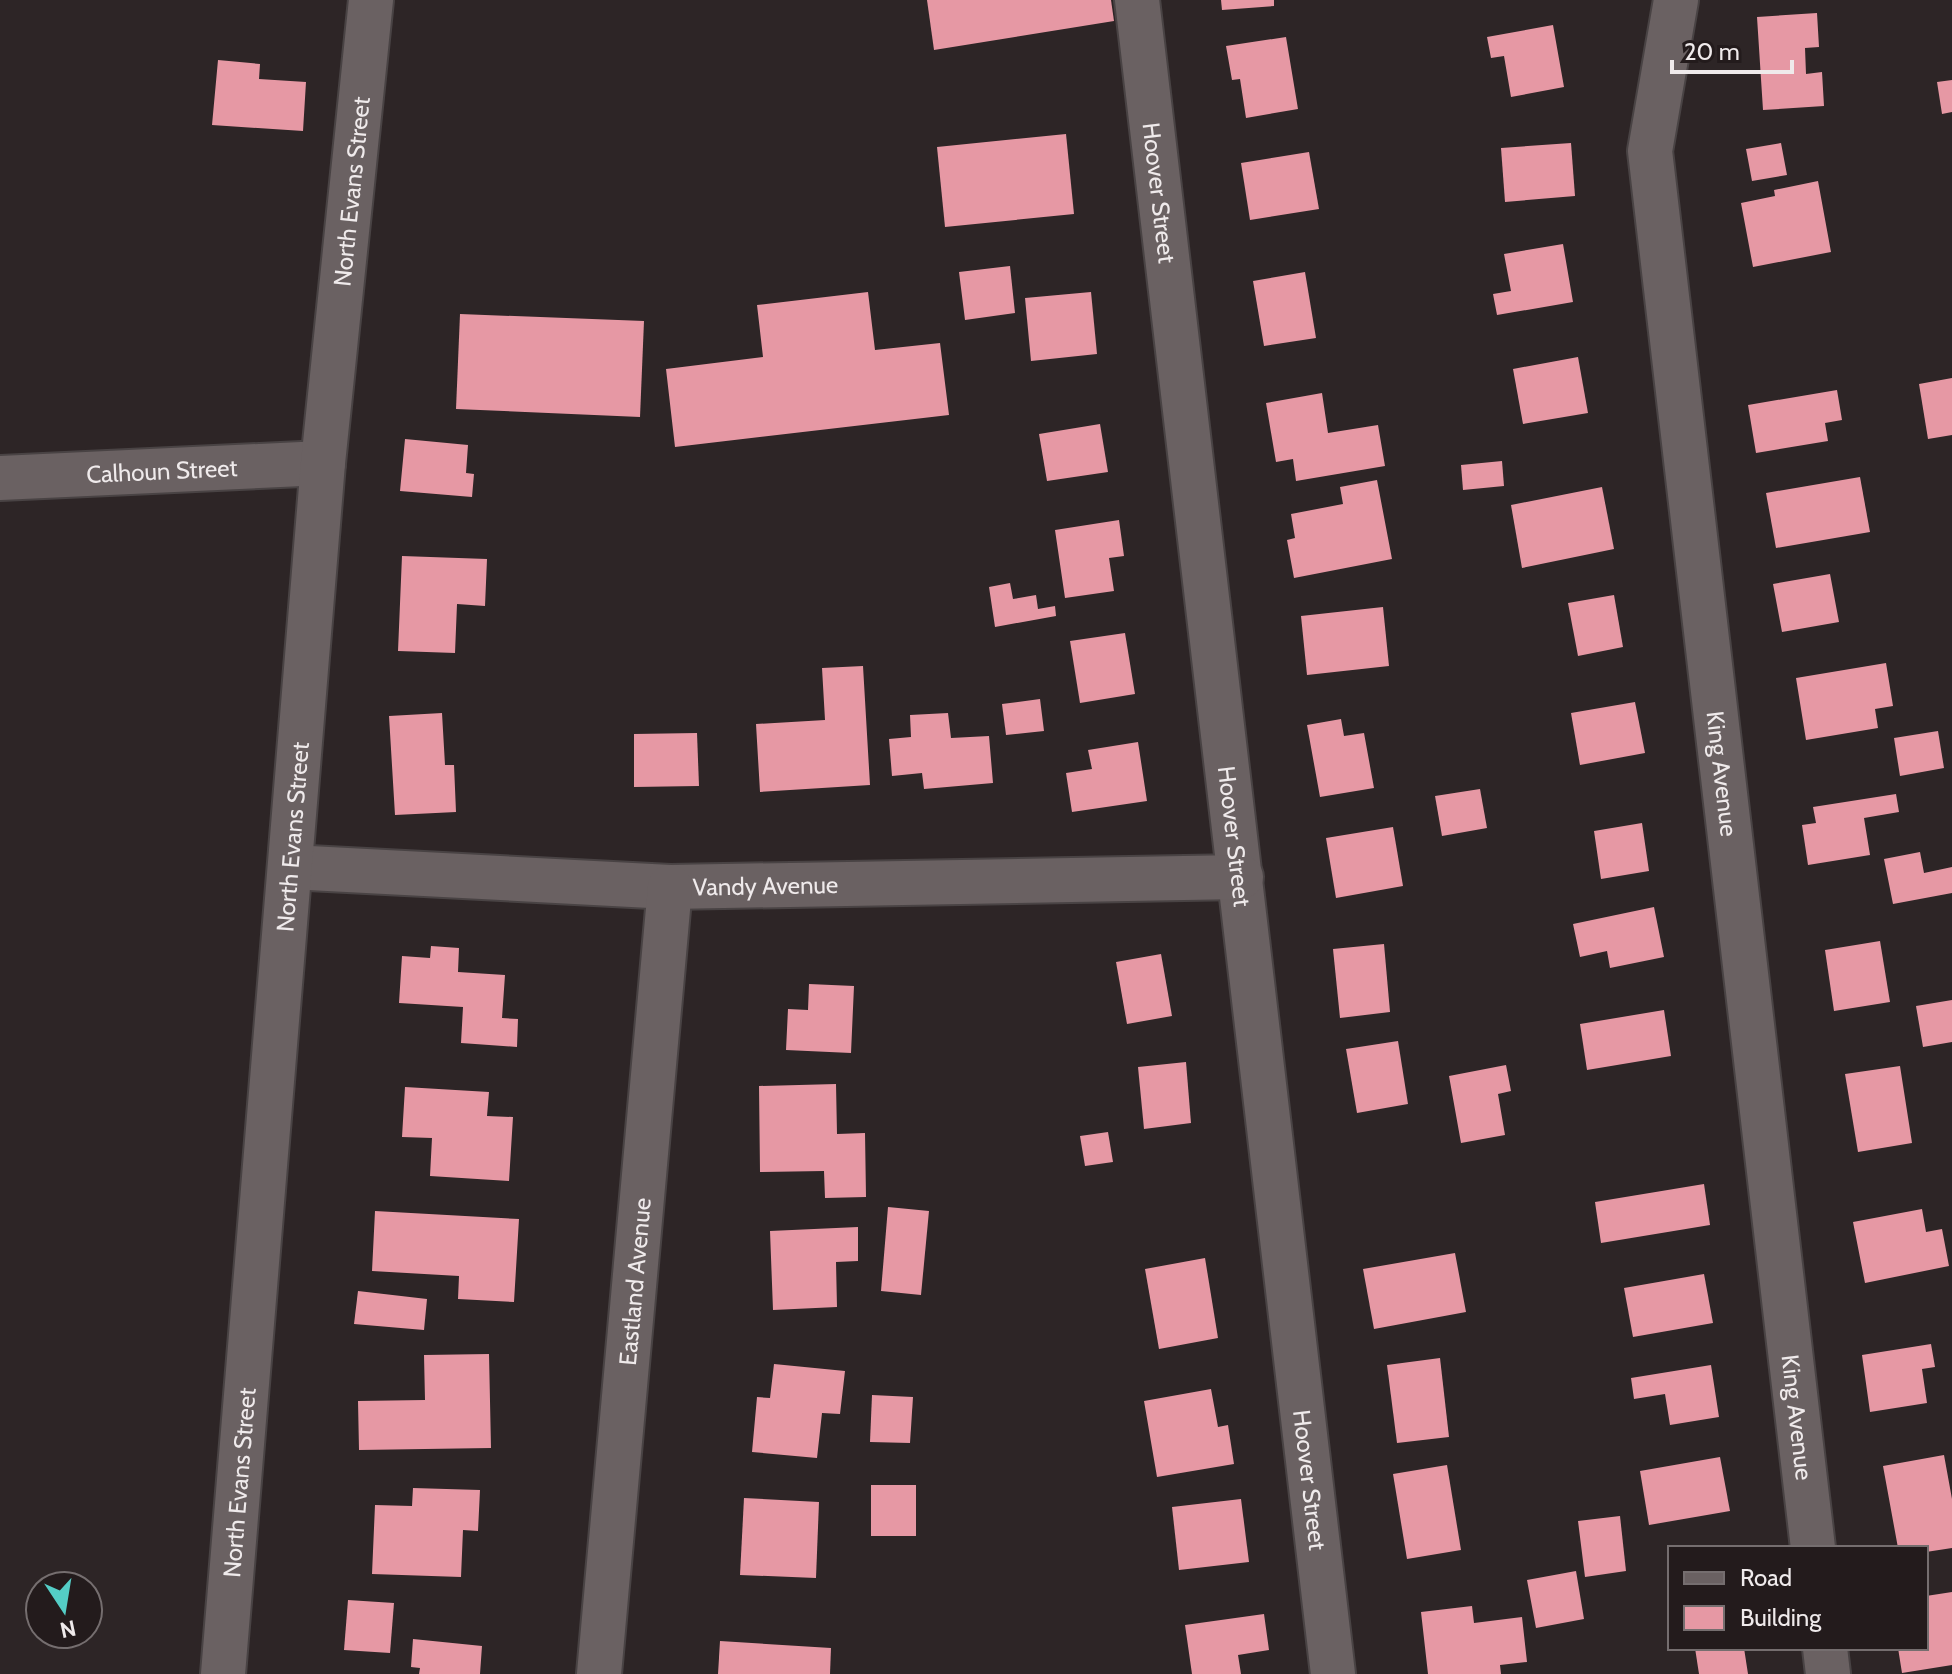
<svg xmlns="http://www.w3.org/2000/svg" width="1952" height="1674" viewBox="0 0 1952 1674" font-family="Cabin,sans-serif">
  <rect width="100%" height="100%" fill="#2d2526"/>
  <!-- building -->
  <g fill="#e698a4">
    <path d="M927,0H1111L1114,21L934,50Z"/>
    <path d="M1221,0H1274V6L1222,10Z"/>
    <path d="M1817,13L1819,47L1805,48L1806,74L1822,72L1824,106L1763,110L1757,17Z"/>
    <path d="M1553,25L1564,87L1511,97L1504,56L1491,58L1487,37Z"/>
    <path d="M1286,37L1298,109L1246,118L1240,79L1232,80L1226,46Z"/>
    <path d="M218,60L260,64L259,79L306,82L303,131L212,125Z"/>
    <path d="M1952,80V112L1942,114L1937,82Z"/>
    <path d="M1066,134L1074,214L945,227L937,147Z"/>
    <path d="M1571,143L1575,196L1505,202L1501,148Z"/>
    <path d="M1781,143L1787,175L1752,181L1746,149Z"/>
    <path d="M1309,152L1319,209L1250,220L1241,163Z"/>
    <path d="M1818,181L1831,252L1753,267L1741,203L1775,196L1774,190Z"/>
    <path d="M1563,244L1573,302L1497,315L1493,294L1511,291L1504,254Z"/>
    <path d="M1010,266L1015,313L965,320L959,272Z"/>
    <path d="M1305,272L1316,338L1264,346L1253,281Z"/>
    <path d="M868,292L875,350L940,343L949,415L675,447L666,369L763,357L757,305Z"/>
    <path d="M1091,292L1097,354L1031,361L1025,298Z"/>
    <path d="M460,314L644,321L640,417L456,409Z"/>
    <path d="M1578,357L1588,413L1523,424L1513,369Z"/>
    <path d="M1952,378V435L1928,439L1919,384Z"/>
    <path d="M1837,390L1842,420L1825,423L1828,441L1756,453L1748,405Z"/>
    <path d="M1322,393L1328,433L1378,425L1385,466L1296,481L1293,459L1276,462L1266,403Z"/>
    <path d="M1100,424L1108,472L1047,481L1039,434Z"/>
    <path d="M405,439L468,445L466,473L474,474L472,497L400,491Z"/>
    <path d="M1502,461L1504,486L1463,490L1461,465Z"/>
    <path d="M1860,477L1870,532L1776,548L1766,493Z"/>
    <path d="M1377,480L1392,559L1294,578L1287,540L1295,538L1291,514L1343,504L1340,487Z"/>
    <path d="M1602,487L1614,549L1522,568L1511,505Z"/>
    <path d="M1119,520L1124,556L1109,558L1114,591L1065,598L1055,530Z"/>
    <path d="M402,556L487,559L485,606L457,604L455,653L398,651Z"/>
    <path d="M1830,574L1839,622L1782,632L1773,584Z"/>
    <path d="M1010,583L1013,599L1036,595L1038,609L1055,606L1056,616L995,627L989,587Z"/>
    <path d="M1614,595L1623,647L1578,656L1568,603Z"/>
    <path d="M1383,607L1389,666L1307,675L1301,616Z"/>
    <path d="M1125,633L1135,694L1080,703L1070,641Z"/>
    <path d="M1886,663L1893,706L1875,709L1878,728L1806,740L1796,678Z"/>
    <path d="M863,666L870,785L760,792L756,724L825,720L822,668Z"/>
    <path d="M1040,699L1044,731L1006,735L1002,704Z"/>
    <path d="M1635,702L1645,753L1580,765L1571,713Z"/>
    <path d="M442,713L445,765H454L456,812L395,815L389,716Z"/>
    <path d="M948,713L951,738L989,736L993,783L924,789L922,773L892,776L889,739L911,737L910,715Z"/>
    <path d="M1341,719L1344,736L1364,733L1374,788L1320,797L1307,725Z"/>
    <path d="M1938,731L1944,768L1900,776L1894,738Z"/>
    <path d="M697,733L699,786L634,787V734Z"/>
    <path d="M1138,742L1147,801L1072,812L1066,773L1092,769L1088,750Z"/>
    <path d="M1480,789L1487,828L1442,836L1435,796Z"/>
    <path d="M1896,794L1899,812L1864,818L1870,855L1808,865L1802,825L1816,823L1813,807Z"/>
    <path d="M1642,823L1649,871L1601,879L1594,831Z"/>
    <path d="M1393,827L1403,886L1336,898L1326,838Z"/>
    <path d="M1920,852L1924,873L1952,867V893L1893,904L1884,859Z"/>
    <path d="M1654,907L1664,957L1610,968L1607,951L1580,957L1573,924Z"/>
    <path d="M1880,941L1890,1002L1834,1011L1825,950Z"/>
    <path d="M1384,944L1390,1012L1340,1018L1333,949Z"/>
    <path d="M431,946L459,948L458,972L505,975L502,1018L518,1019L517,1047L461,1043L463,1007L399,1003L402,956L430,958Z"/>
    <path d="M1161,954L1172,1016L1127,1024L1116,962Z"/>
    <path d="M809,984L854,986L851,1053L786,1050L788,1009L808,1010Z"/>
    <path d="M1952,1000V1042L1923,1047L1916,1006Z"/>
    <path d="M1664,1010L1671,1056L1587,1070L1580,1024Z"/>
    <path d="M1398,1041L1408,1104L1357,1113L1346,1049Z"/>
    <path d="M1186,1062L1191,1123L1144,1129L1138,1067Z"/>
    <path d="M1506,1065L1511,1091L1498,1094L1505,1135L1461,1143L1449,1076Z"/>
    <path d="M1900,1066L1912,1143L1858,1152L1845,1074Z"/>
    <path d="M836,1084L837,1134L865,1133L866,1197L825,1198L824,1171L760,1172L759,1086Z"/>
    <path d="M405,1087L489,1092L487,1116L513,1117L509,1181L430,1176L432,1138L402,1137Z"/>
    <path d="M1108,1132L1113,1162L1085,1166L1080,1136Z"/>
    <path d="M1704,1184L1710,1225L1601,1243L1595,1202Z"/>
    <path d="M888,1207L929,1211L921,1295L881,1291Z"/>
    <path d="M1922,1209L1926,1232L1942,1229L1949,1266L1865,1283L1853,1222Z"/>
    <path d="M375,1211L519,1219L514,1302L458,1299L459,1276L372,1271Z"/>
    <path d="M858,1227V1261L836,1262L837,1307L773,1310L770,1231Z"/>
    <path d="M1455,1253L1466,1312L1374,1329L1363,1269Z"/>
    <path d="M1205,1258L1218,1338L1159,1349L1145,1269Z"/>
    <path d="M1704,1274L1713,1323L1633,1337L1624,1288Z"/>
    <path d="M358,1291L427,1299L424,1330L354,1324Z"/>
    <path d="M1931,1344L1935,1367L1922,1369L1927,1403L1870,1412L1862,1355Z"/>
    <path d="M489,1354L491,1448L359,1450L358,1401L425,1400L424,1355Z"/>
    <path d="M1440,1358L1449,1437L1397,1443L1387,1365Z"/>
    <path d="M774,1364L845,1371L840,1414L822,1413L817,1458L752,1452L757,1397L770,1398Z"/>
    <path d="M1711,1365L1719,1417L1670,1425L1665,1394L1634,1399L1631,1378Z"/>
    <path d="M1211,1389L1218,1427L1228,1425L1234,1464L1157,1477L1144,1401Z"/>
    <path d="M872,1395L913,1397L910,1443L870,1442Z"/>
    <path d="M1944,1455L1952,1499V1548L1926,1552V1548H1898L1883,1466Z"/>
    <path d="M1720,1457L1730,1511L1649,1525L1640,1471Z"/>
    <path d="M1447,1465L1461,1550L1407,1559L1393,1474Z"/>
    <rect x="871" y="1485" width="45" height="51"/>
    <path d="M413,1488L480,1490L478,1531L463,1530L461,1577L372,1574L375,1505L412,1506Z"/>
    <path d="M744,1498L819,1502L816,1578L740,1575Z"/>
    <path d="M1241,1499L1249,1562L1179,1570L1172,1507Z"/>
    <path d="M1620,1516L1626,1571L1585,1577L1578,1521Z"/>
    <path d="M1576,1571L1584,1619L1536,1628L1527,1580Z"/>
    <path d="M1952,1592V1665L1902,1673L1898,1648H1926V1596Z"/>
    <path d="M348,1600L394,1603L390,1653L344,1650Z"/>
    <path d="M1472,1606L1474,1623L1522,1617L1527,1662L1500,1665L1501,1674H1428L1421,1612Z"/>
    <path d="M1264,1614L1269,1650L1238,1655L1241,1674H1192L1185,1625Z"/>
    <path d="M413,1639L482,1646L480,1674H419L420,1668L411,1667Z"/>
    <path d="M720,1641L831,1648L830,1674H718Z"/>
    <path d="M1695,1648H1744L1748,1674H1699Z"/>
  </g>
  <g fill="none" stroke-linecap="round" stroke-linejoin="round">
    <!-- minor casing -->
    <g stroke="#494344" stroke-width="48">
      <g id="minor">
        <path id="s1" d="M1137,0L1333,1674"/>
        <path id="s2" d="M1676,0L1650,151L1813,1548"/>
        <path id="s3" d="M0,478L323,463"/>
        <path id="s4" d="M290,867L670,887L1241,877"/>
        <path d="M1825,1648L1828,1674"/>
        <path id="s5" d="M223,1674L323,463L371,0"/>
        <path id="s6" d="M599,1674L670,887"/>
      </g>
    </g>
    <!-- minor -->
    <use href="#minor" stroke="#6a6162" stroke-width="44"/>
  </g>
  <g text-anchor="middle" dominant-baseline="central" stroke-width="8" stroke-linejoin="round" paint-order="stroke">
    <!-- street labels -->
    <g font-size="24" fill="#efeaeb" stroke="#231b1c">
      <text stroke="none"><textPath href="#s5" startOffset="1488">North Evans Street</textPath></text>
      <text stroke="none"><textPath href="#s1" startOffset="194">Hoover Street</textPath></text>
      <text stroke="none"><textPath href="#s3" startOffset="162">Calhoun Street</textPath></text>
      <text stroke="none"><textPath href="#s2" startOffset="780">King Avenue</textPath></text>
      <text stroke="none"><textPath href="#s5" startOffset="840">North Evans Street</textPath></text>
      <text stroke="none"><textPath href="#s1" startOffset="842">Hoover Street</textPath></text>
      <text stroke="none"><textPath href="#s4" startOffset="476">Vandy Avenue</textPath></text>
      <text stroke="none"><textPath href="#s6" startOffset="394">Eastland Avenue</textPath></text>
      <text stroke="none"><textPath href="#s2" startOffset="1428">King Avenue</textPath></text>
      <text stroke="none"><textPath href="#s1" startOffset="1490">Hoover Street</textPath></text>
      <text stroke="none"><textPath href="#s5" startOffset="192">North Evans Street</textPath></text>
    </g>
  </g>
  <!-- legend -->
  <rect x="1668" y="1546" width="260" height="104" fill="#231b1c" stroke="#756e6f" stroke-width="2"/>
  <rect x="1684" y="1572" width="40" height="12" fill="#6a6162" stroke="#756e6f" stroke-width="2"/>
  <text x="1740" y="1586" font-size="24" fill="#efeaeb">Road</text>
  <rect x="1684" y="1606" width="40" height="24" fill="#e698a4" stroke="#756e6f" stroke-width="2"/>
  <text x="1740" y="1626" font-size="24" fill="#efeaeb">Building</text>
  <!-- north arrow -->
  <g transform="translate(64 1610) rotate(168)"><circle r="38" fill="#231b1c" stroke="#756e6f" stroke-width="2"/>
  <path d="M0-6L14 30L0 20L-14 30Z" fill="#54cdc6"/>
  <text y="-12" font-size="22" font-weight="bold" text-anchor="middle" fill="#efeaeb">N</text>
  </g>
  <!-- scale -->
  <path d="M1672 60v12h120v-12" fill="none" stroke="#efeaeb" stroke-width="4"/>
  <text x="1684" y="60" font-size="24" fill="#efeaeb" stroke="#231b1c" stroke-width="6" paint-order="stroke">20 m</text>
</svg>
